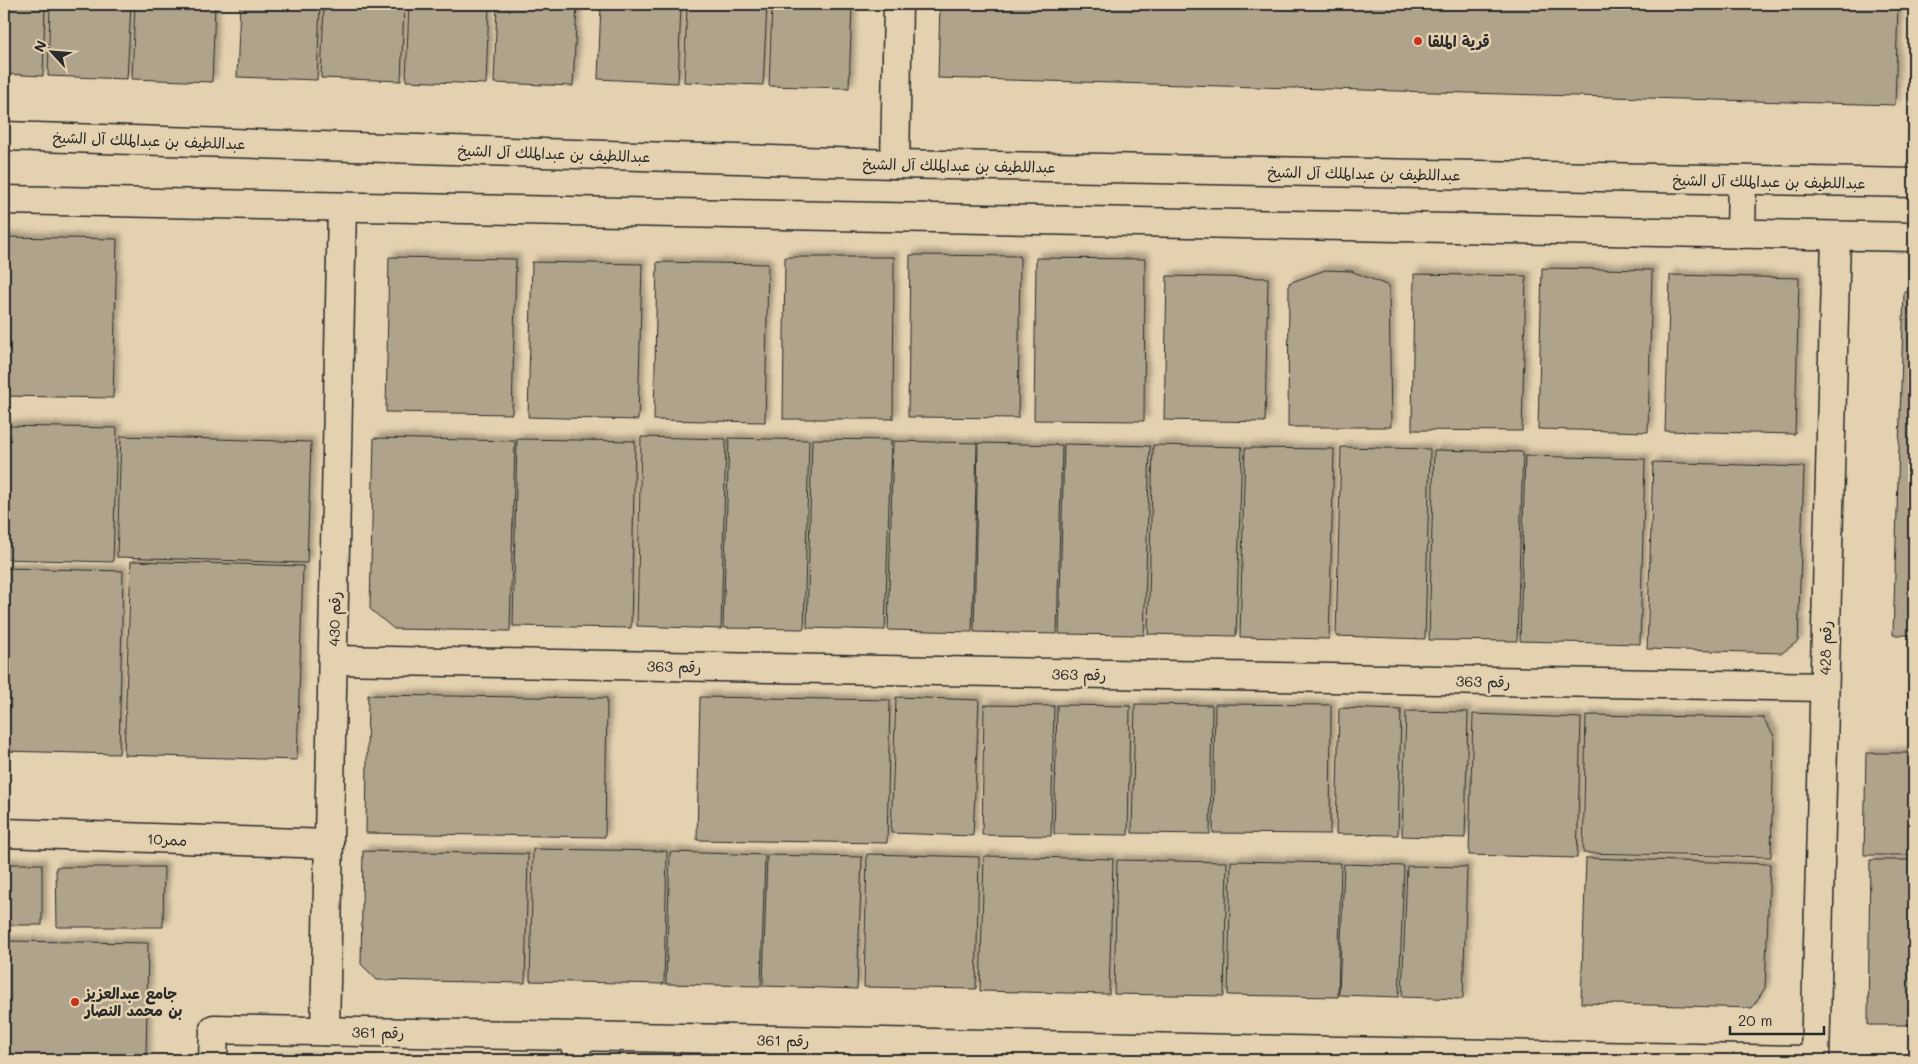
<svg xmlns="http://www.w3.org/2000/svg" width="1918" height="1064" viewBox="0 0 1918 1064" font-family="Mali,'Playpen Sans Arabic',sans-serif">
  <defs>
    <filter id="shadow"><feDropShadow dx="4.5" dy="-4.5" stdDeviation="2.5" flood-color="#0004"/></filter>
  </defs>
  <rect width="100%" height="100%" fill="#e3d1af"/>
  <filter id="ink" filterUnits="userSpaceOnUse"><feTurbulence type="fractalNoise" baseFrequency=".02" numOctaves="2"/><feDisplacementMap in="SourceGraphic" scale="10" xChannelSelector="R" yChannelSelector="G"/><feConvolveMatrix kernelMatrix="1 2 1 2 8 2 1 2 1" color-interpolation-filters="sRGB"/></filter>
  <g filter="url(#ink)">
    <!-- building -->
    <g fill="#b0a38b" stroke="#2b2b2b" filter="url(#shadow)">
      <path d="M4,4H45L43,76L4,74Z"/>
      <path d="M50,4H131L127,79L48,76Z"/>
      <path d="M135,4H215L212,82L132,79Z"/>
      <path d="M240,4H320L317,80L237,77Z"/>
      <path d="M324,4H404L401,81L321,78Z"/>
      <path d="M409,4H489L486,84L406,81Z"/>
      <path d="M497,4H577L573,86L494,83Z"/>
      <path d="M601,4H681L678,83L598,79Z"/>
      <path d="M687,4H767L763,85L684,82Z"/>
      <path d="M772,4H852L849,88L769,86Z"/>
      <path d="M940,4H1898L1895,105L938,78Z"/>
      <path d="M4,237L117,239L113,398L4,396Z"/>
      <path d="M910,255L1020,256L1018,418L908,417Z"/>
      <path d="M389,257L516,259L512,414L386,412Z"/>
      <path d="M785,257H894L893,419H783Z"/>
      <path d="M1036,258L1145,259L1144,421L1034,420Z"/>
      <path d="M532,262L642,264L638,420L528,417Z"/>
      <path d="M657,262L768,264L765,422L654,420Z"/>
      <path d="M1542,268L1652,270L1648,432L1538,429Z"/>
      <path d="M1325,270L1351,271L1389,286L1391,427H1288L1289,283Z"/>
      <path d="M1414,274L1526,276L1522,431L1412,430Z"/>
      <path d="M1670,275L1799,278L1795,434L1665,431Z"/>
      <path d="M1167,276L1268,278L1265,422L1164,420Z"/>
      <path d="M1904,292H1914V635H1893Z"/>
      <path d="M4,426L117,428L113,562L4,559Z"/>
      <path d="M121,436L311,442L307,563L117,557Z"/>
      <path d="M641,437L726,439L721,629L637,626Z"/>
      <path d="M374,438L515,441L510,631L394,629L370,609Z"/>
      <path d="M729,438L809,440L804,629L723,628Z"/>
      <path d="M517,439L635,441L631,628L513,626Z"/>
      <path d="M812,439L891,440L885,630L807,628Z"/>
      <path d="M893,441L977,443L972,632L888,630Z"/>
      <path d="M978,443L1062,445L1057,634L974,632Z"/>
      <path d="M1064,444L1150,446L1144,635L1059,634Z"/>
      <path d="M1153,445L1242,447L1236,636L1148,634Z"/>
      <path d="M1341,447L1430,449L1425,639L1336,636Z"/>
      <path d="M1245,448L1334,449L1329,639L1240,637Z"/>
      <path d="M1434,450L1523,452L1517,641L1429,640Z"/>
      <path d="M1525,456L1645,459L1640,644L1520,641Z"/>
      <path d="M1653,462L1804,467L1798,641L1782,653L1647,649Z"/>
      <path d="M131,561L303,566L297,760L124,755Z"/>
      <path d="M4,568L123,571L119,754L4,751Z"/>
      <path d="M368,695L607,698L605,837L366,833Z"/>
      <path d="M700,697L890,700L887,843L697,840Z"/>
      <path d="M896,697L979,700L973,836L891,833Z"/>
      <path d="M1135,704L1212,705L1210,834L1132,833Z"/>
      <path d="M1215,704L1331,705L1330,834L1213,833Z"/>
      <path d="M984,705L1054,706L1051,836L982,835Z"/>
      <path d="M1057,705L1130,706L1128,835L1054,834Z"/>
      <path d="M1339,708L1401,710L1398,835L1336,834Z"/>
      <path d="M1406,711L1468,712L1465,838L1402,836Z"/>
      <path d="M1473,714L1581,718L1577,858L1469,855Z"/>
      <path d="M1586,715L1763,718L1774,736L1771,857L1583,853Z"/>
      <path d="M1866,753H1914V855H1864Z"/>
      <path d="M533,849L667,851L664,984L530,981Z"/>
      <path d="M363,851L528,854L525,983L377,980L361,964Z"/>
      <path d="M670,852L765,855L761,986L666,984Z"/>
      <path d="M867,854L979,857L976,989L864,987Z"/>
      <path d="M767,855L862,857L857,989L763,986Z"/>
      <path d="M984,856L1113,859L1109,994L980,991Z"/>
      <path d="M1586,858L1770,864L1765,988L1752,1008L1581,1003Z"/>
      <path d="M1117,860L1227,862L1224,996L1114,994Z"/>
      <path d="M1870,860H1914V1025H1868Z"/>
      <path d="M1231,861L1341,863L1338,997L1228,995Z"/>
      <rect x="4" y="864" width="38" height="61"/>
      <path d="M1344,864L1404,866L1399,997L1339,995Z"/>
      <path d="M1407,866L1467,867L1463,999L1402,997Z"/>
      <path d="M56,867H164L163,927H57Z"/>
      <path d="M4,941L148,943L146,1060H4Z"/>
      <path d="M274,1058L363,1060H271Z"/>
    </g>
    <g fill="none" stroke-linecap="round" stroke-linejoin="round">
      <!-- minor casing -->
      <g stroke="#2b2b2b" stroke-width="31">
        <g id="minor">
          <path d="M4,136L895,164L1914,183"/>
          <path d="M895,164L898,4"/>
          <path d="M4,200L1914,237"/>
          <path d="M1741,234L1742,181"/>
          <path d="M333,660L1824,687"/>
          <path d="M4,833L329,844"/>
          <path d="M325,1031L342,207"/>
          <path d="M213,1060L214,1029L1801,1060"/>
          <path d="M576,1060L577,1036"/>
          <path d="M1815,1060L1836,236"/>
        </g>
      </g>
      <!-- minor -->
      <use href="#minor" stroke="#e3d1af" stroke-width="28"/>
    </g>
  </g>
  <!-- markers -->
  <g fill="#c8321e" stroke="#e3d1af" stroke-width="2">
    <circle cx="1418" cy="41" r="5"/>
    <circle cx="75" cy="1002" r="5"/>
  </g>
  <g text-anchor="middle" dominant-baseline="central" stroke-width="5" stroke-linejoin="round" paint-order="stroke">
    <!-- poi labels -->
    <g font-size="15" font-weight="bold" fill="#2b2b2b" stroke="#e3d1af" text-anchor="start">
      <text x="1428" y="41">قرية الملقا</text>
      <text x="85" y="993">جامع عبدالعزيز<tspan x="85" dy="17">بن محمد النصار</tspan></text>
    </g>
    <!-- street labels -->
    <g font-size="15" fill="#2b2b2b" stroke="#e3d1af">
      <text transform="translate(149 140) rotate(2)">عبداللطيف بن عبدالملك آل الشيخ</text>
      <text transform="translate(554 153) rotate(2)">عبداللطيف بن عبدالملك آل الشيخ</text>
      <text transform="translate(959 165) rotate(1)">عبداللطيف بن عبدالملك آل الشيخ</text>
      <text transform="translate(1364 173) rotate(1)">عبداللطيف بن عبدالملك آل الشيخ</text>
      <text transform="translate(1769 181) rotate(1)">عبداللطيف بن عبدالملك آل الشيخ</text>
      <text transform="translate(334 619) rotate(-89)">رقم 430</text>
      <text transform="translate(1825 648) rotate(-89)">رقم 428</text>
      <text transform="translate(674 666) rotate(1)">رقم 363</text>
      <text transform="translate(1079 674) rotate(1)">رقم 363</text>
      <text transform="translate(1483 681) rotate(1)">رقم 363</text>
      <text transform="translate(167 839) rotate(2)">ممر10</text>
      <text transform="translate(378 1032) rotate(1)">رقم 361</text>
      <text transform="translate(783 1040) rotate(1)">رقم 361</text>
    </g>
  </g>
  <!-- margin -->
  <rect width="1918" height="1064" fill="none" stroke="#e3d1af" stroke-width="20"/>
  <rect x="10" y="10" width="1898" height="1044" fill="none" stroke="#2b2b2b" stroke-width="2" filter="url(#ink)"/>
  <!-- north arrow -->
  <g transform="translate(52 52) rotate(296)" stroke="#e3d1af" stroke-width="4" paint-order="stroke">
  <path d="M0-4L9 19L0 12L-9 19Z" fill="#2b2b2b"/>
  <text y="-8" font-size="14" font-weight="bold" text-anchor="middle" fill="#2b2b2b">N</text>
  </g>
  <!-- scale -->
  <path d="M1730 1026v8h94v-8" fill="none" stroke="#2b2b2b" stroke-width="2.5"/>
  <text x="1738" y="1026" font-size="15" fill="#2b2b2b" stroke="#e3d1af" stroke-width="4" paint-order="stroke">20 m</text>
</svg>
